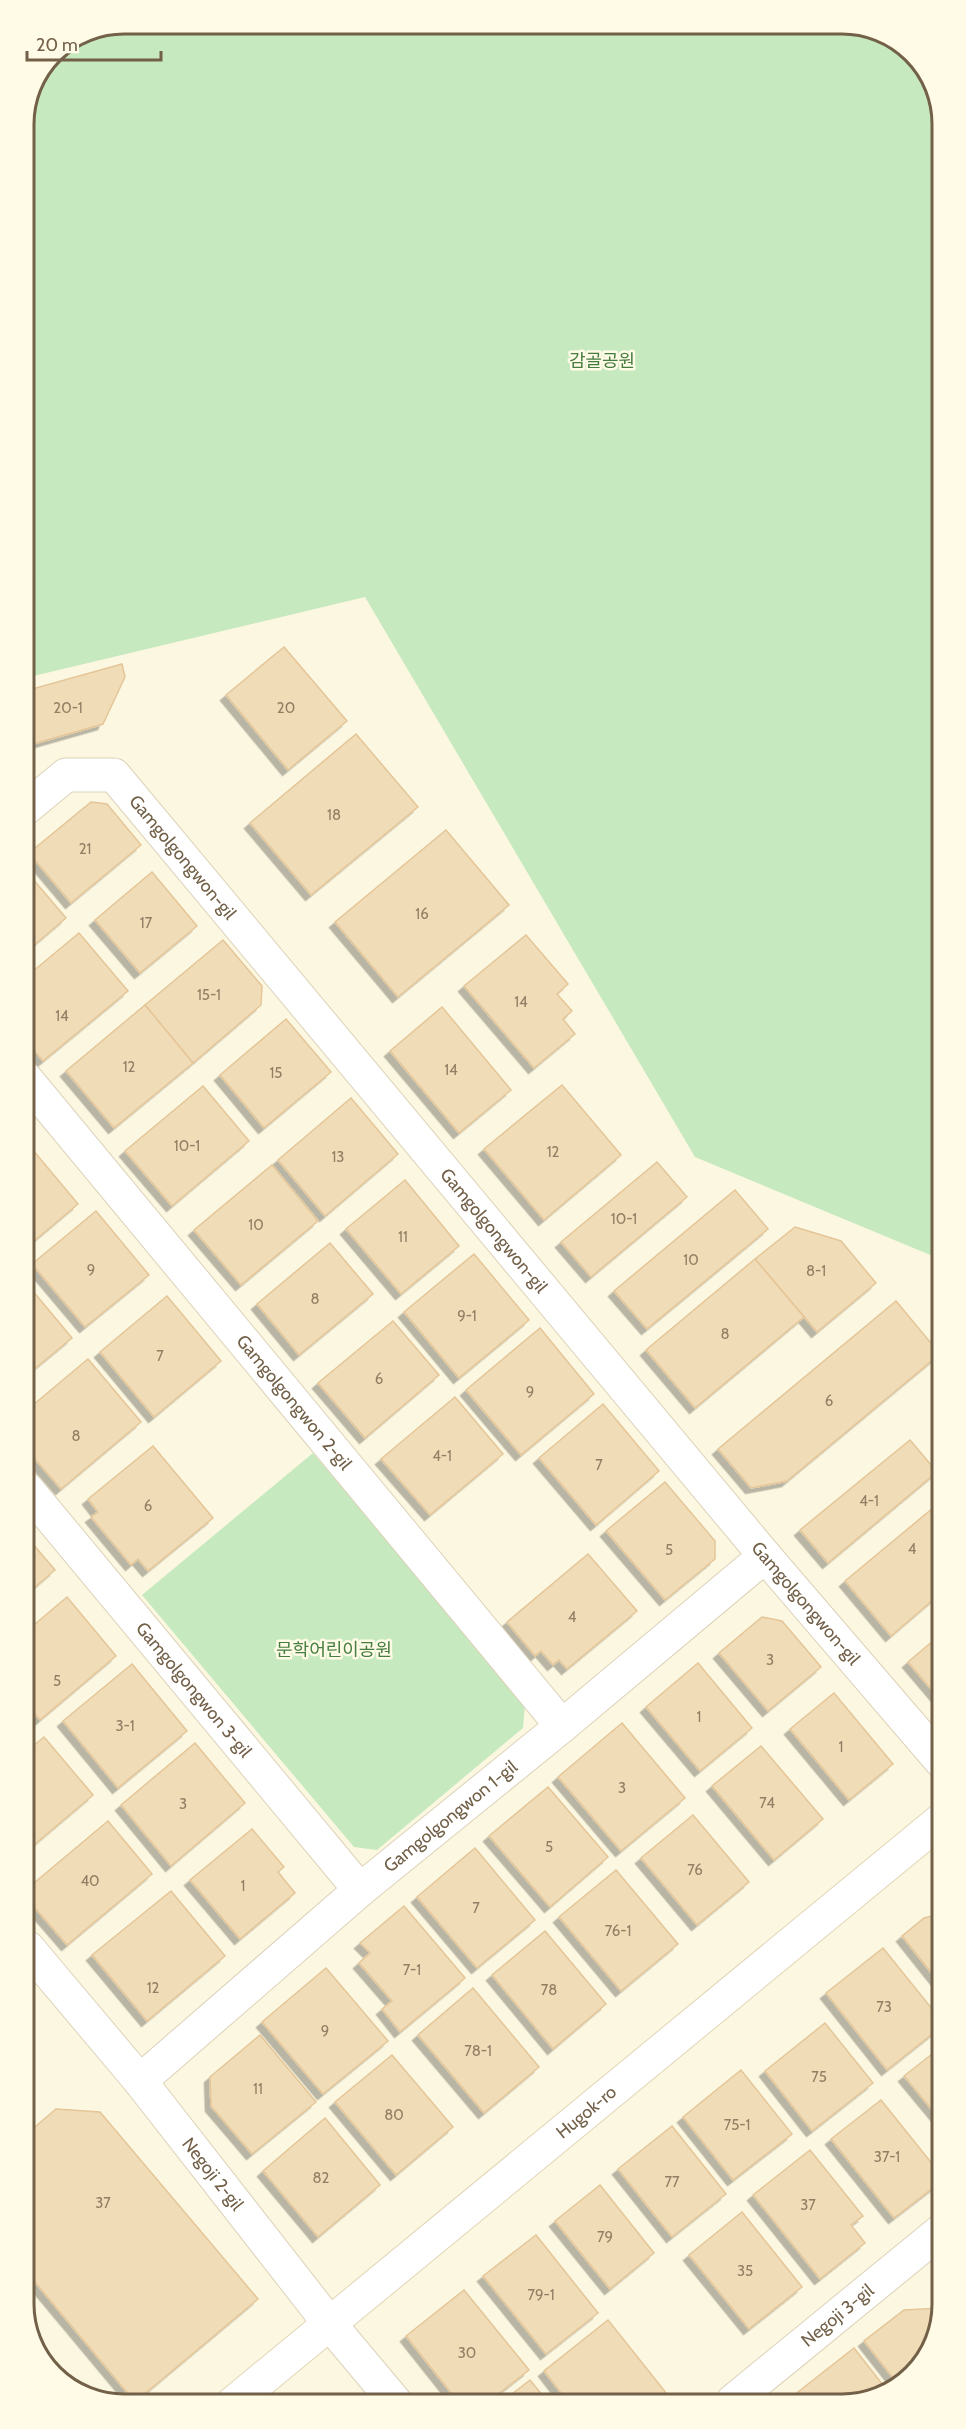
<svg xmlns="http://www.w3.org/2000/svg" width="966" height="2429" viewBox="0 0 966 2429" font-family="Cabin,'Noto Sans KR',sans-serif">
  <defs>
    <filter id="shadow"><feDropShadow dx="-5.5" dy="5.5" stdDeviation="0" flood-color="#0004"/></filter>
  </defs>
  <rect width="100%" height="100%" fill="#fcf7e0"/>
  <!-- residential -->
  <path fill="#f3ebce" d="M902,45L937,92V108Z"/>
  <!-- green -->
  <g fill="#c6e9bf">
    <path d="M849,24L902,45L937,108L940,1259L695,1157L365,597L25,678L24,118L54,53L86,32Z"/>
    <path d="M313,1453L525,1705L523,1728L377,1850L354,1847L142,1595Z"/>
  </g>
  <!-- building -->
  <g fill="#f1dcb8" stroke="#e4c698" stroke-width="1.5" filter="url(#shadow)">
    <path d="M284,647L347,721L288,770L226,695Z"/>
    <path d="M122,664L125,677L103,724L26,746L25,691Z"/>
    <path d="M356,734L418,807L311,895L250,823Z"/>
    <path d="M91,802L107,804L141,845L71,903L29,853Z"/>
    <path d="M446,830L509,905L398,997L335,922Z"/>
    <path d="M26,871L66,918L26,952Z"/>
    <path d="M152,872L197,926L140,973L95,920Z"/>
    <path d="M79,933L128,991L43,1061L26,1041V977Z"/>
    <path d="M526,935L568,984L557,994L572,1011L563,1019L575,1034L534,1068L464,986Z"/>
    <path d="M223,940L262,986L261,1005L193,1063L145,1005Z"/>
    <path d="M145,1005L193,1063L114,1128L66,1071Z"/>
    <path d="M442,1007L511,1090L459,1133L390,1051Z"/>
    <path d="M286,1019L331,1072L264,1128L220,1075Z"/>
    <path d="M562,1085L621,1155L544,1220L484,1149Z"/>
    <path d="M203,1086L249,1141L172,1206L125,1151Z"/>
    <path d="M351,1098L398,1154L325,1216L278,1160Z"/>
    <path d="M27,1143L78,1204L27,1247Z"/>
    <path d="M657,1162L687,1197L591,1277L561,1242Z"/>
    <path d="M272,1165L318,1221L241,1285L194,1230Z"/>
    <path d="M405,1180L459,1246L401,1294L346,1229Z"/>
    <path d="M735,1190L768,1229L647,1329L614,1291Z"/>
    <path d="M96,1211L149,1275L85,1327L32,1264Z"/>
    <path d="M795,1227L841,1241L876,1283L817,1332L755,1259Z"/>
    <path d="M330,1243L373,1294L299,1355L257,1304Z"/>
    <path d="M474,1254L529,1320L459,1378L404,1312Z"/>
    <path d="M755,1259L804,1317L695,1408L646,1350Z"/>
    <path d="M27,1284L72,1338L27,1375Z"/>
    <path d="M167,1296L221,1361L154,1417L100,1352Z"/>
    <path d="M896,1301L940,1354L787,1481L751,1488L718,1449Z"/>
    <path d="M393,1321L439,1375L365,1438L318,1383Z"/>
    <path d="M540,1328L594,1394L521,1455L466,1390Z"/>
    <path d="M88,1359L141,1422L61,1489L27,1450V1410Z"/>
    <path d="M455,1397L503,1454L430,1515L381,1459Z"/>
    <path d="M603,1404L659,1471L596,1525L539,1458Z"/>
    <path d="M910,1440L937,1472L828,1563L800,1530Z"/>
    <path d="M153,1446L213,1518L148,1571L138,1559L131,1565L91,1517L98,1512L88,1499Z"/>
    <path d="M665,1482L715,1541V1559L665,1600L606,1531Z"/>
    <path d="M933,1508L940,1516V1594L891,1636L845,1581Z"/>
    <path d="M27,1537L55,1570L28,1593Z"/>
    <path d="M588,1554L637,1611L567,1669L559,1660L553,1665L541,1651L535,1656L507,1622Z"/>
    <path d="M67,1597L116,1656L40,1720L28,1706V1630Z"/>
    <path d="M762,1617L782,1621L821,1667L768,1711L719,1653Z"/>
    <path d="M940,1635L941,1701L908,1662Z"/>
    <path d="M698,1663L752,1728L700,1771L646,1707Z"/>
    <path d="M132,1664L187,1731L118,1788L63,1721Z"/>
    <path d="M834,1693L893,1764L849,1800L790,1729Z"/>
    <path d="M622,1723L685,1798L621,1851L558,1777Z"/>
    <path d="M44,1737L93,1795L28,1850V1750Z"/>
    <path d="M195,1743L245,1803L171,1866L121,1805Z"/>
    <path d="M761,1746L823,1819L774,1860L712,1786Z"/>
    <path d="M548,1787L608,1857L550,1907L489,1836Z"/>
    <path d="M693,1815L749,1882L697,1925L641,1858Z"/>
    <path d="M108,1821L152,1874L67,1945L28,1900V1888Z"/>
    <path d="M252,1829L284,1867L278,1872L295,1893L240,1939L190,1880Z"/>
    <path d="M475,1848L535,1920L477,1968L417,1897Z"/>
    <path d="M616,1870L678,1944L621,1991L559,1917Z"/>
    <path d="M171,1891L225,1956L147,2021L92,1955Z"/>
    <path d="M404,1906L465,1978L400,2032L382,2009L392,2001L359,1963L370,1953L360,1943Z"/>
    <path d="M940,1914H941V1985L902,1936L924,1918Z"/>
    <path d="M545,1931L606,2004L553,2049L492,1975Z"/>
    <path d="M883,1948L941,2020V2027L887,2070L826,1993Z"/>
    <path d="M326,1968L388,2041L323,2094L262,2022Z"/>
    <path d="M473,1988L539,2067L484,2113L418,2035Z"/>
    <path d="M825,2023L873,2083L812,2131L765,2071Z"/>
    <path d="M260,2035L316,2102L252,2154L211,2106L210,2077Z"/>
    <path d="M941,2047L942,2122L904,2076Z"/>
    <path d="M392,2055L453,2127L396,2175L335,2102Z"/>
    <path d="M741,2070L792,2134L733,2180L683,2117Z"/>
    <path d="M881,2100L942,2176V2181L894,2218L831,2139Z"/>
    <path d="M56,2109L100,2112L258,2299L135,2402L29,2275V2132Z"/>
    <path d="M325,2118L380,2185L318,2237L263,2171Z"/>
    <path d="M672,2126L726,2194L672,2237L618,2169Z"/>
    <path d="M810,2150L863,2216L851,2225L865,2243L820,2279L753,2195Z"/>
    <path d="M600,2185L654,2253L610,2289L555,2221Z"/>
    <path d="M742,2212L802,2287L749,2329L689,2255Z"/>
    <path d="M536,2235L598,2313L546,2354L483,2276Z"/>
    <path d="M464,2290L529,2370L488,2402L459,2403L406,2336Z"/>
    <path d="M941,2308L921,2366L897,2383L864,2341L904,2310Z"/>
    <path d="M608,2320L671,2399L668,2401L568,2402L544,2371Z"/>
    <path d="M854,2348L887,2390L874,2400H793L798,2392Z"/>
    <path d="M530,2380L548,2402H502Z"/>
    <path d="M333,2395L340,2403H322Z"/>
  </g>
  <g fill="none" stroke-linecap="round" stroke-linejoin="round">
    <!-- street casing -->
    <g stroke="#ddd2ba" stroke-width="35">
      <g id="street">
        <path id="s1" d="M26,808L66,775H114L765,1556L941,1761"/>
        <path id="s2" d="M26,1079L562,1726"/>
        <path id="s3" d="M27,1489L360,1890"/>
        <path id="s4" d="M28,1948L140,2081L329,2323L396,2403"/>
        <path id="s5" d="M140,2081L360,1890L562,1726L765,1556"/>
        <path id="s6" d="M733,2401L942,2230"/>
      </g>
    </g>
    <!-- secondary casing -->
    <g stroke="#e2d5b7" stroke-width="35">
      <g id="secondary">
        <path id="s7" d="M232,2404L941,1820"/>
      </g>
    </g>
    <!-- street -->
    <use href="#street" stroke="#fff" stroke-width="33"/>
    <!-- secondary -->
    <use href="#secondary" stroke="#fff" stroke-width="33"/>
  </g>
  <g text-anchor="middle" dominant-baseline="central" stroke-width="5" stroke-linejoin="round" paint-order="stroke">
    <!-- number labels -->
    <g font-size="15" fill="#927f64">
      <text x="68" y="708">20-1</text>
      <text x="286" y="708">20</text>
      <text x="334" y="815">18</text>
      <text x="85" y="849">21</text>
      <text x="422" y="914">16</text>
      <text x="146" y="923">17</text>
      <text x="209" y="995">15-1</text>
      <text x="521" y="1002">14</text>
      <text x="62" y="1016">14</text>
      <text x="129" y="1067">12</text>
      <text x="451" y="1070">14</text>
      <text x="276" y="1073">15</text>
      <text x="187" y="1146">10-1</text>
      <text x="553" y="1152">12</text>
      <text x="338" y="1157">13</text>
      <text x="624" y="1219">10-1</text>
      <text x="256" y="1225">10</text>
      <text x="403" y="1237">11</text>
      <text x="691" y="1260">10</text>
      <text x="91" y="1270">9</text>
      <text x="816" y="1271">8-1</text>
      <text x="315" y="1299">8</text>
      <text x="467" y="1316">9-1</text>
      <text x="725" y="1334">8</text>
      <text x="160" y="1356">7</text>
      <text x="379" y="1379">6</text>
      <text x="530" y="1392">9</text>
      <text x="829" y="1401">6</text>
      <text x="76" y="1436">8</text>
      <text x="442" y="1456">4-1</text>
      <text x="599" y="1465">7</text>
      <text x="869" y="1501">4-1</text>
      <text x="148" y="1506">6</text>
      <text x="912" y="1549">4</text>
      <text x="669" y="1550">5</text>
      <text x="572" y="1617">4</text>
      <text x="770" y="1660">3</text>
      <text x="57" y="1681">5</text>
      <text x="699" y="1717">1</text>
      <text x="125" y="1726">3-1</text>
      <text x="841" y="1747">1</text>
      <text x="622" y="1788">3</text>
      <text x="767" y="1803">74</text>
      <text x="183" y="1804">3</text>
      <text x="549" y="1847">5</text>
      <text x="695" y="1870">76</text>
      <text x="90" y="1881">40</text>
      <text x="243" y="1886">1</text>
      <text x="476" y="1908">7</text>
      <text x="618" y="1931">76-1</text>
      <text x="412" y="1970">7-1</text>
      <text x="153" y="1988">12</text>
      <text x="549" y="1990">78</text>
      <text x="884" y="2007">73</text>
      <text x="325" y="2031">9</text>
      <text x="478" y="2051">78-1</text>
      <text x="819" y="2077">75</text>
      <text x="258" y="2089">11</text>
      <text x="394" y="2115">80</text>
      <text x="737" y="2125">75-1</text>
      <text x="887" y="2157">37-1</text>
      <text x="321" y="2178">82</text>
      <text x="672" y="2182">77</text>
      <text x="103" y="2203">37</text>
      <text x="808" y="2205">37</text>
      <text x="605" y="2237">79</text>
      <text x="745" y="2271">35</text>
      <text x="541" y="2295">79-1</text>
      <text x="467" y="2353">30</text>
    </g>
    <!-- park labels -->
    <g font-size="18" fill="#467e42" stroke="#fffbe6">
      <text x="602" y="361">감골공원</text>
      <text x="334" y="1650">문학어린이공원</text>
    </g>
    <!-- street labels -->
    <g font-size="18" fill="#726048" stroke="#fffbe6">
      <text stroke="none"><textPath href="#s1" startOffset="207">Gamgolgongwon-gil</textPath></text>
      <text stroke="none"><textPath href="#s1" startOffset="693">Gamgolgongwon-gil</textPath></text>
      <text stroke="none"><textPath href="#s2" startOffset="420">Gamgolgongwon 2-gil</textPath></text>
      <text stroke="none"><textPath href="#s1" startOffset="1179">Gamgolgongwon-gil</textPath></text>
      <text stroke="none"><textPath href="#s3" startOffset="261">Gamgolgongwon 3-gil</textPath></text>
      <text stroke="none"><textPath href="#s5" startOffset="408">Gamgolgongwon 1-gil</textPath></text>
      <text stroke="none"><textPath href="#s7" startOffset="459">Hugok-ro</textPath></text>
      <text stroke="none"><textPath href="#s4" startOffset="292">Negoji 2-gil</textPath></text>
      <text stroke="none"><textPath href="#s6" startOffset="135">Negoji 3-gil</textPath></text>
    </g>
  </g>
  <!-- crop -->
  <path d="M0 0H966V2429H0ZM124 34H842A90 90 0 0 1 932 124V2304A90 90 0 0 1 842 2394H124A90 90 0 0 1 34 2304V124A90 90 0 0 1 124 34Z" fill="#fffbe6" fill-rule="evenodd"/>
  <path fill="none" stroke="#726048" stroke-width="3" d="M124 34H842A90 90 0 0 1 932 124V2304A90 90 0 0 1 842 2394H124A90 90 0 0 1 34 2304V124A90 90 0 0 1 124 34Z"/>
  <!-- scale -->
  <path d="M27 51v9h134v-9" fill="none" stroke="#726048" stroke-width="3"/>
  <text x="36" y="51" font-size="18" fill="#726048" stroke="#fffbe6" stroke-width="4.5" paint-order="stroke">20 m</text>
</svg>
